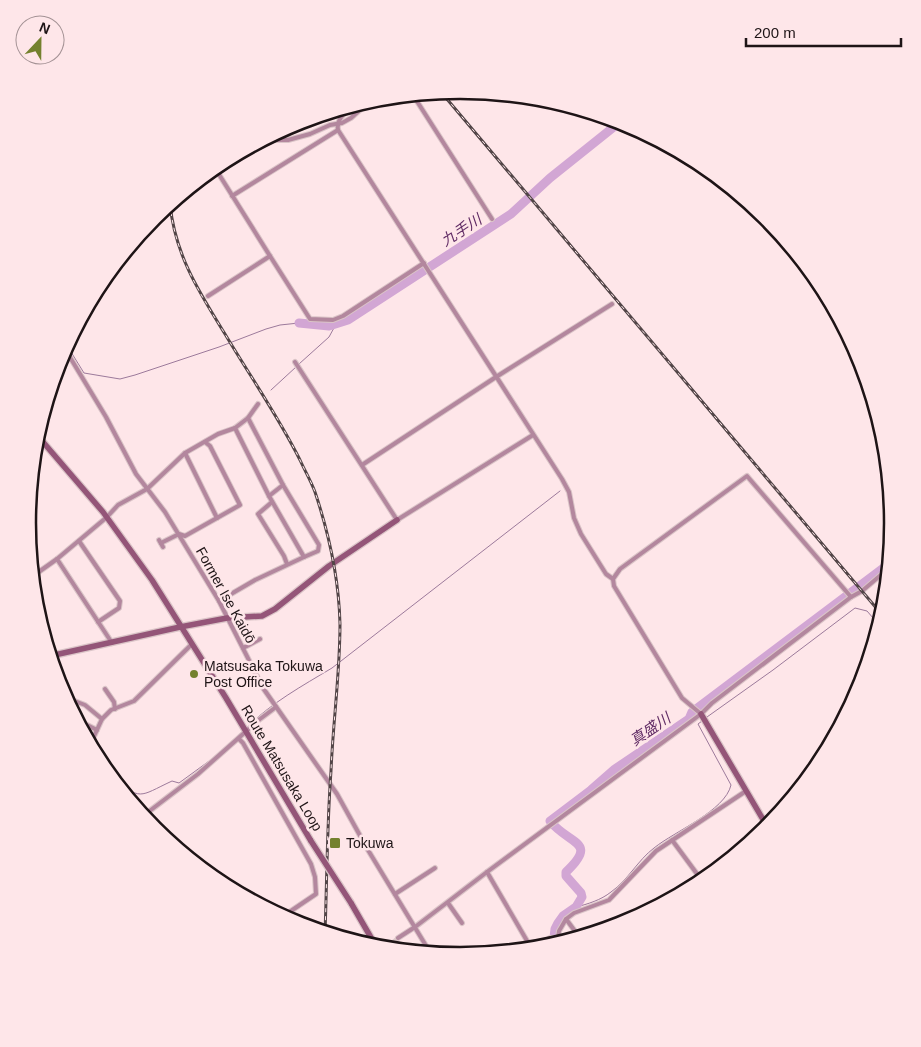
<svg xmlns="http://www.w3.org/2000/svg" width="921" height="1047" viewBox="0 0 921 1047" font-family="Helvetica,'Noto Sans JP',sans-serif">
  <rect width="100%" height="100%" fill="#fee6e9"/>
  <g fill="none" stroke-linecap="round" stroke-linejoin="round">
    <!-- stream -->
    <g stroke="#9c7a9b" stroke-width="1">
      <path d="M67,351L71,352L84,373L120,379L135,375L219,347L266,329L280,325L299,323"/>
      <path d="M299,364L329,337L335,326"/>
      <path d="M271,390L296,367"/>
      <path d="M707,717L773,670L855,608L867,611L880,626"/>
      <path d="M246,728C271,703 302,686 332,668L560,491"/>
      <path d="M228,745L243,731"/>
      <path d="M111,777C142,801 138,797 172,781L179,783L216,756"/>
      <path d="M576,907C588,904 601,900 611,892C628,880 638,860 654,848C675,831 725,811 731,785L698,724L702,721"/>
    </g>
    <!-- river -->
    <g stroke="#d2a6d4" stroke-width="9">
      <path d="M299,323L329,326L348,320L511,214L550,178L620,122"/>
      <path d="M553,946L555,929L558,923L563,916L576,907L582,897L581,893L566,876V872C599,841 569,845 550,821L591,790L615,769L689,719L692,712L890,563"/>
    </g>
    <!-- street-tunnel -->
    <path stroke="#dcc6c9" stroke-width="4" stroke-dasharray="4 2" stroke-linecap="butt" d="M384,949L398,938"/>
    <!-- street casing -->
    <g stroke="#dac4c7" stroke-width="6">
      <g id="street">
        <path d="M413,95L492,219"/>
        <path d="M352,106C345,113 336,119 338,130L562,479L569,492L574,518L581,534L606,574L613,579L614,586L682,698L701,714"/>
        <path d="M264,140H288L310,134L330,125L342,123L351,118L370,101"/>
        <path d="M215,168L270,256"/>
        <path d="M232,196L338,130"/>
        <path d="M208,296L270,256L310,319L333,320L343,316L424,263"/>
        <path d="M65,349L106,417L136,474L165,512L219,601L263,688L337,794L368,850L431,954"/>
        <path d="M295,362L397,520L533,435"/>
        <path d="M248,418L283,485L269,496"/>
        <path d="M185,453L217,518"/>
        <path d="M362,465L496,377L612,304"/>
        <path d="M283,485L319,545L318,551L304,557"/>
        <path d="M272,502L258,514L284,556L287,564"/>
        <path d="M159,540L163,547"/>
        <path d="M79,541L120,601L119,608L98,622"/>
        <path d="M161,543L179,534L185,536L240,505L210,446L205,442"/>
        <path d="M57,559L112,643"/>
        <path d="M33,576L57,559L107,517L118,505L147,489L185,453L218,434L235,428L248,418L258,404"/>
        <path d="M613,579L620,569L747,476L851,597"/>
        <path d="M219,601L255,580L304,557L269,496L235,428"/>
        <path d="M243,648L260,639"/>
        <path d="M59,686L69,696L67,701"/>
        <path d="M105,689L114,702L115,709"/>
        <path d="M72,700L85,705L102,719"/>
        <path d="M85,724L97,730"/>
        <path d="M239,739L243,743L311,864L315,877L316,894L282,917"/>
        <path d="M90,745L102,719L111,710L134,701L192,644"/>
        <path d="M143,816L198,774L260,719L276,707"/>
        <path d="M672,840L703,882"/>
        <path d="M487,872L530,946L535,949L550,938H558L559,931L566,919L574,913L609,900L656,851L746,791"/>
        <path d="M395,894L435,868"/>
        <path d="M448,903L462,923"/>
        <path d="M566,919L580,938"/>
        <path d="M398,938L415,927L487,872L701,714L712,703L851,597L862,591L889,568"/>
      </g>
    </g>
    <!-- secondary casing -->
    <g stroke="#dac4c7" stroke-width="8">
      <g id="secondary">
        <path d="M37,435L103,512L152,580L226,698L311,841"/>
        <path d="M50,656L180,627L227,618L262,616L275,609L329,566L397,520"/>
        <path d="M701,714L768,828"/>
        <path d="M351,903L377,948"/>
      </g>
    </g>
    <!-- street -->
    <use href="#street" stroke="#b3879e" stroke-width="4"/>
    <!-- secondary -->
    <use href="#secondary" stroke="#945578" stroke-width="5.5"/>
    <!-- rail casing -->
    <g stroke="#524547" stroke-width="3">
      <g id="rail">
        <path d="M441,92L883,616"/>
        <path d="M170,204C175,255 199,292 225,334C250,376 278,416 300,460C305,471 311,481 315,492C329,534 339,580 340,624C340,673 333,722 331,771C327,825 327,879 325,933"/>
      </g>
    </g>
    <!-- rail -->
    <use href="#rail" stroke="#fee6e9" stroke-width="1" stroke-dasharray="4" stroke-linecap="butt"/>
    <!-- secondary-bridge casing -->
    <g stroke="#dac4c7" stroke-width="8" stroke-linecap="butt">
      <path id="secondary-bridge" d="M311,841L351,903"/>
    </g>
    <!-- secondary-bridge -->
    <use href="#secondary-bridge" stroke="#945578" stroke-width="5.5"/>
  </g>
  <!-- markers -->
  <g fill="#74812e" stroke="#fee6e9" stroke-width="2">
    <circle cx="194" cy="674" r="5"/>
    <rect x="329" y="837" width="12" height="12" rx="2.5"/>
  </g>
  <g text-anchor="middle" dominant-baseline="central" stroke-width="5" stroke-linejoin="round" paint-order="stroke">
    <!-- street labels -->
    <g font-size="14" fill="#1e1416" stroke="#fee6e9">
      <text transform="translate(226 595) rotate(61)">Former Ise Kaidō</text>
      <text transform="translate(282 768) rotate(59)">Route Matsusaka Loop</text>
    </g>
    <!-- poi labels -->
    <g font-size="14" fill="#1e1416" stroke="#fee6e9" text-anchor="start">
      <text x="204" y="666">Matsusaka Tokuwa<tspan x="204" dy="16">Post Office</tspan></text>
      <text x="346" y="843">Tokuwa</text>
    </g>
    <!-- water labels -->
    <g font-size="15" font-style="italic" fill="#612c65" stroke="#fee6e9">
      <text transform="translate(461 230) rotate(-33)">九手川</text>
      <text transform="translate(650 729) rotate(-34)">真盛川</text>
    </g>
  </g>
  <!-- crop -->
  <path d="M0 0H921V1047H0ZM36 523a424 424 0 1 1 848 0a424 424 0 1 1-848 0Z" fill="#fee6e9" fill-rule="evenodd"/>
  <path fill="none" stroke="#1e1416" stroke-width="2.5" d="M36 523a424 424 0 1 1 848 0a424 424 0 1 1-848 0Z"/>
  <!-- north arrow -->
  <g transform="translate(40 40) rotate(22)"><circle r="24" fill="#fee6e9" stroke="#a49295"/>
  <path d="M0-4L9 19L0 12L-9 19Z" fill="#74812e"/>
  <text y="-8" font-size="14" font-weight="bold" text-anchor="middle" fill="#1e1416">N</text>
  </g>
  <!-- scale -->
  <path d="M746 38v8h155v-8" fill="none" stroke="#1e1416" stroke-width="2.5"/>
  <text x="754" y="38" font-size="15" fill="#1e1416" stroke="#fee6e9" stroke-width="4" paint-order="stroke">200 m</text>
</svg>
